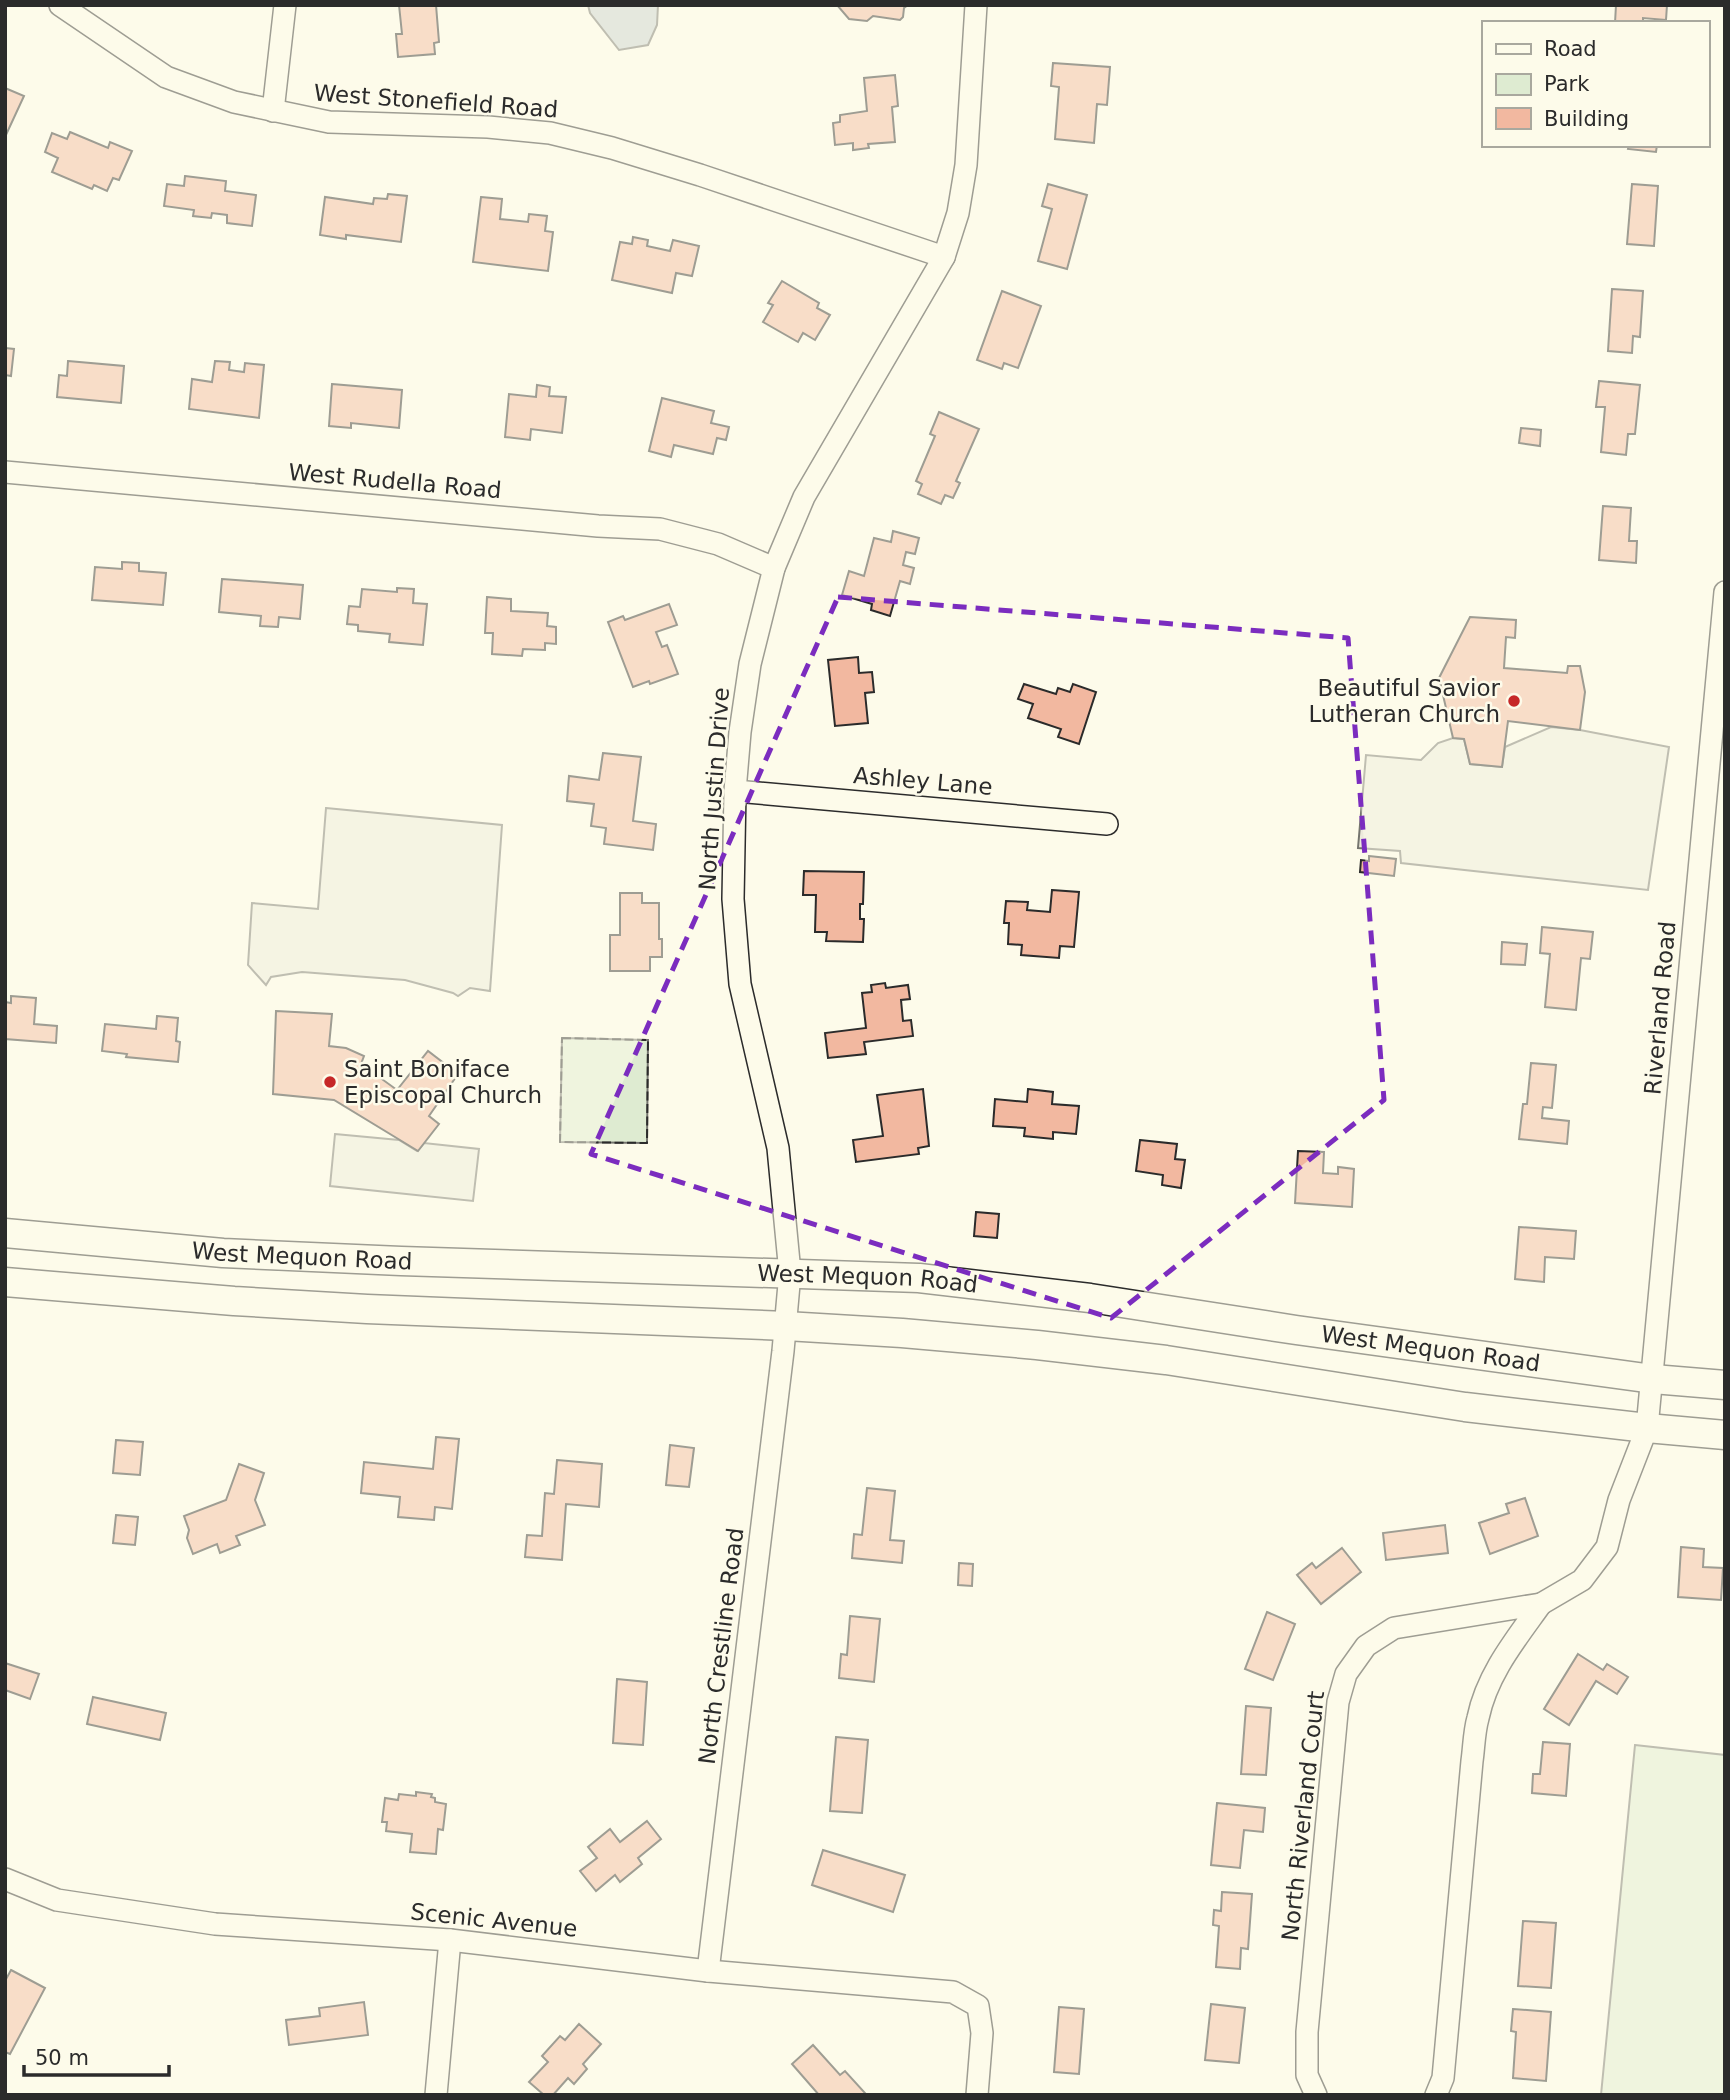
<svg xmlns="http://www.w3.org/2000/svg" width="1730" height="2100" viewBox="0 0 1730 2100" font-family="'DejaVu Sans',sans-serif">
  <rect width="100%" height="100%" fill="#fdfbea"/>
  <!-- green -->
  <g fill="#deebd1" stroke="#74746e" stroke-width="2">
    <path d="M562,1038L648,1040L647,1143L560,1142Z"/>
    <path d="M1635,1745L1725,1755V2095H1601Z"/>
  </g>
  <!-- parking -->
  <g fill="#eceadb" stroke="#74746e" stroke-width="2">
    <path d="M1551,727L1580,730L1669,747L1648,890L1401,863L1400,851L1358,848L1366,755L1421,760L1438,743L1453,738L1464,739L1470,764L1502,767L1505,747Z"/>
    <path d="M326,808L502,825L490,991L470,988L458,996L453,993L405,980L302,972L271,977L266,985L248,965L252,903L318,909Z"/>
    <path d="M335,1134L399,1140L417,1151L424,1143L479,1149L473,1201L330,1186Z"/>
  </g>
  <!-- water -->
  <path fill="#c7d0d0" stroke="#74746e" stroke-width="2" d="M588,5H658L657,25L648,45L619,50L590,13Z"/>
  <!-- building -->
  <g fill="#f2b8a0" stroke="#2b2b2b" stroke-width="2">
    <path d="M399,5H436L439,42L434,43L435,54L398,57L396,34H402Z"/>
    <path d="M837,5H908L904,8L903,17L900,20L873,16L867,21L849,19Z"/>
    <path d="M1616,5H1667L1666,20L1643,18V23H1615Z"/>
    <path d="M1053,63L1110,67L1107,105L1097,104L1094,143L1055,139L1059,87L1051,86Z"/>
    <path d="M895,75L898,106L892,107L895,142L868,144L869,148L853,150V143L835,145L833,123L840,122V115L867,111L864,78Z"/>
    <path d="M5,88L24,96L5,137Z"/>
    <path d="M70,132L108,148L110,142L132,151L119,180L113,178L107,191L94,185L92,189L52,172L58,158L45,152L52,133L67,139Z"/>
    <path d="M1629,145H1657L1656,152L1628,149Z"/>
    <path d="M185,176L226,181L225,191L256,195L252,226L227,223V215L212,213L211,218L193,216L194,210L164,206L167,184L184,186Z"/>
    <path d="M1048,184L1087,195L1067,269L1038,261L1052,209L1042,206Z"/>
    <path d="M1632,184L1658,186L1654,246L1627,244Z"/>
    <path d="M388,194L407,196L401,242L346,235V239L320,235L325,197L373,204L374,198L387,199Z"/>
    <path d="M481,197L502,199L500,219L528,222L529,214L547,216L545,231L553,232L548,271L473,262Z"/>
    <path d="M633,237L648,240L647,246L670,251L673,240L699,246L692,276L676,273L672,293L612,280L620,242L632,244Z"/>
    <path d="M782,281L819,303L817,308L830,315L815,340L803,333L798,342L763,322L773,305L768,303Z"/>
    <path d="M1612,289L1643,291L1640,337L1633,336L1632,353L1608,351Z"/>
    <path d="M1002,291L1041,306L1018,368L1004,363L1002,369L977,360Z"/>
    <path d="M5,348L14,349L11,376L5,375Z"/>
    <path d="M68,361L124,366L121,403L57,397L59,375L67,376Z"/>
    <path d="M215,361L230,362L229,370L244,372L245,363L264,365L259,418L189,409L192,379L212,382Z"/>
    <path d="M1599,381L1640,385L1635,434H1628L1626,455L1601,452L1605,407H1596Z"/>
    <path d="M332,384L402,390L399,428L351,423V428L329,426Z"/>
    <path d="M537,385L550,387L549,396L566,397L562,433L531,429L530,440L505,437L509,394L536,397Z"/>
    <path d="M662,398L714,411L711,423L729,427L726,440L717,438L713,454L674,445L671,457L649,451Z"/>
    <path d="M939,412L979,429L956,481L960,483L953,498L945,495L941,504L918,494L922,484L916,481L935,436L930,434Z"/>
    <path d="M1521,428L1541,430L1540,446L1519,443Z"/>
    <path d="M1603,506L1631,508L1629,541H1637L1636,563L1599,560Z"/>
    <path d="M893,531L919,538L915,554L906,552L903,565L914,568L910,584L900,581L890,616L871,610L872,604L842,595L849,571L864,576L874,538L891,542Z"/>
    <path d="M122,562L139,563V571L166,573L163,605L92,600L95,567L122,569Z"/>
    <path d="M222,579L303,585L300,619L279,617L278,627L260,626L261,616L219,612Z"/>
    <path d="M397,588L414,589L413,603L427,604L423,645L389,642L390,634L358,631V625L347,624L349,606L360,607L362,589L397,592Z"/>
    <path d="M487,597L511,599V611L548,613L547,626L556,627V644L545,643V650L523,649L522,656L492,654L493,633H485Z"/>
    <path d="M669,604L677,625L656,632L662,647L667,645L678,674L650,684L649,681L633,687L608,622L623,616L625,620Z"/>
    <path d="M1470,617L1516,620L1515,638L1506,637L1504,668L1567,673L1568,666H1580L1585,692L1580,730L1508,721L1502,767L1470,764L1464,739L1453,738L1439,678Z"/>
    <path d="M858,657L859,673L872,672L874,692L865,693L868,723L835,726L828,660Z"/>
    <path d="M1024,684L1056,694L1058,688L1070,692L1073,684L1096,692L1079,744L1058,737L1061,729L1028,718L1033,704L1018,699Z"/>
    <path d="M603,753L641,757L633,821L656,824L653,850L604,844L606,828L591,826L594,804L567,801L569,776L599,780Z"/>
    <path d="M1369,856L1396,859L1394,876L1360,872L1361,860L1369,861Z"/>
    <path d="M804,871L864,872L863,904H860V919H864L863,942L826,941L827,932H815L816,895H803Z"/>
    <path d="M1052,890L1079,892L1074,947L1060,946L1059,958L1021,955L1022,945L1008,944L1009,923H1004L1006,901L1028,902L1027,910L1050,912Z"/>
    <path d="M620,893H642V903H659V939H662V957H650V971H610V935H620Z"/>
    <path d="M1542,927L1593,932L1590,959L1581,958L1576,1010L1545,1007L1550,954L1540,953Z"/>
    <path d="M1502,942L1527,944L1525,965L1501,964Z"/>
    <path d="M885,983L886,988L908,985L910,999L901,1000L903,1021L911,1020L913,1036L864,1042L866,1054L828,1058L825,1033L866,1028L862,993L872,992L871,985Z"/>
    <path d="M11,996L36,998L34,1024L57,1026L56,1043L5,1039V1002L11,1003Z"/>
    <path d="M276,1011L332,1014L329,1046L346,1048L364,1056L361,1064L397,1090L428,1051L458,1074L429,1116L439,1124L418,1151L334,1100L273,1094Z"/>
    <path d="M157,1016L178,1018L176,1041L180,1042L178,1062L126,1057L127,1054L102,1051L105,1024L156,1029Z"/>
    <path d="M1531,1063L1556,1065L1552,1108L1543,1107L1542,1118L1569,1121L1567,1144L1519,1139L1523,1104H1527Z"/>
    <path d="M923,1089L929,1146L918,1148L919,1154L856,1162L853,1140L883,1136L877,1095Z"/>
    <path d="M1028,1089L1053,1092L1052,1104L1079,1106L1076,1134L1053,1132V1139L1024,1136L1025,1128L993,1126L995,1099L1027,1102Z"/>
    <path d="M1140,1140L1177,1144L1175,1159L1185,1160L1181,1188L1162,1185L1163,1175L1136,1171Z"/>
    <path d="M1298,1151L1324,1152L1323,1173L1338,1174V1167L1354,1169L1352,1207L1295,1203Z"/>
    <path d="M976,1212L999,1214L997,1238L974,1236Z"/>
    <path d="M1519,1227L1576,1231L1574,1259L1545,1257L1544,1282L1515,1279Z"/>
    <path d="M436,1437L459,1439L452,1509L435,1507L434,1520L398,1517L400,1497L361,1493L364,1462L433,1469Z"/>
    <path d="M116,1440L143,1442L140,1475L113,1473Z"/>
    <path d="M670,1445L694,1448L689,1487L666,1485Z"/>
    <path d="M557,1460L602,1464L599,1507L566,1504L562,1560L525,1557L527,1535L542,1536L545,1493L554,1494Z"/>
    <path d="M239,1464L264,1473L255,1500L265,1525L236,1536L240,1545L220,1553L217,1544L193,1554L187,1538L189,1530L184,1516L226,1500Z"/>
    <path d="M867,1488L895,1491L890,1540L904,1541L902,1563L852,1558L854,1534L862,1535Z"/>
    <path d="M1525,1498L1538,1536L1490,1554L1479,1523L1509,1513L1506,1504Z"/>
    <path d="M116,1515L138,1517L135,1545L113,1543Z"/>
    <path d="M1445,1525L1448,1553L1386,1560L1383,1533Z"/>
    <path d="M1681,1547L1704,1549L1703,1567L1723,1568L1721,1600L1678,1597Z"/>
    <path d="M1342,1548L1361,1572L1321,1604L1297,1575L1312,1563L1316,1568Z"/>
    <path d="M959,1563L973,1564L972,1586L958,1585Z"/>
    <path d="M1267,1612L1295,1624L1273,1680L1245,1669Z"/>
    <path d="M850,1616L880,1619L874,1682L839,1678L841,1654L847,1655Z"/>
    <path d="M1578,1654L1603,1670L1607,1664L1628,1677L1617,1694L1596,1681L1569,1725L1544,1709Z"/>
    <path d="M5,1663L39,1674L30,1699L5,1690Z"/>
    <path d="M617,1679L647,1682L643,1745L613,1743Z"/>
    <path d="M93,1697L166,1713L160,1740L87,1724Z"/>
    <path d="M1246,1706L1271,1708L1266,1775L1241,1774Z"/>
    <path d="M836,1737L868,1740L862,1813L830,1811Z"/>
    <path d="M1543,1742L1570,1744L1566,1796L1532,1793L1533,1774H1540Z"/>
    <path d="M416,1792L432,1794L431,1797L435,1798V1802L446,1804L443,1830L438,1829L436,1854L410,1852L412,1834L386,1831L387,1822H382L385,1798L398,1800L399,1794L416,1796Z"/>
    <path d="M1217,1803L1265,1808L1263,1832L1244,1830L1240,1868L1211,1865Z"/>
    <path d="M647,1821L661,1839L638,1858L642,1864L620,1882L615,1875L596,1891L580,1871L597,1858L588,1847L610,1829L620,1842Z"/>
    <path d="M823,1850L905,1875L893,1912L812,1885Z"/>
    <path d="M1222,1892L1252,1894L1248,1949L1241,1948L1240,1969L1216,1967L1219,1926L1213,1925L1214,1910L1221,1911Z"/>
    <path d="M1523,1921L1556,1923L1551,1988L1518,1986Z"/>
    <path d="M11,1970L45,1988L10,2054L5,2052V1981Z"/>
    <path d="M364,2002L368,2035L289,2045L286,2020L320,2016L319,2008Z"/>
    <path d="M1211,2004L1245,2008L1239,2063L1205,2060Z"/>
    <path d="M1059,2007L1084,2009L1079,2074L1054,2072Z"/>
    <path d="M1513,2009L1551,2012L1546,2081L1513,2078L1516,2032L1511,2031Z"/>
    <path d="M579,2024L601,2044L583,2064L587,2069L574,2084L568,2078L553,2095H544L529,2082L548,2062L542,2056L560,2036L565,2040Z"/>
    <path d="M813,2045L840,2075L845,2071L865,2093L862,2095H819L792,2064Z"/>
  </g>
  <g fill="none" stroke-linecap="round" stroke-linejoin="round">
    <!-- minor casing -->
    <g stroke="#2b2b2b" stroke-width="24">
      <g id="minor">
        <path d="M60,5L166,77L234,102L329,122L488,127L550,133L612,148L700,175L944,257"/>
        <path d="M273,111L285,5"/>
        <path d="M5,472L598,526L660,529L718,544L774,568"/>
        <path d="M735,791L1107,824"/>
        <path d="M1541,1604L1582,1580L1607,1547L1619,1500L1647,1428L1725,592"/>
        <path d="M5,1879L57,1900L215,1924L450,1940L708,1971L953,1992L978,2006L982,2033L977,2095"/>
        <path d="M708,1971L783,1351L790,1273L778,1148L740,984L733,899L735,791L740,732L750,664L774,568L804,497L944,257L958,213L966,165L976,5"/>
        <path d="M436,2095L450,1940"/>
        <path d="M1316,2095L1307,2075V2032L1338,1702L1346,1674L1366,1646L1394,1628L1541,1604C1516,1639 1487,1674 1478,1718C1474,1732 1474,1747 1472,1761L1443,2078L1436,2095"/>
      </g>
    </g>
    <!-- major casing -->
    <g stroke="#2b2b2b" stroke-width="31">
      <g id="major">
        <path id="s1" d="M5,1233L223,1253L401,1261L919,1278L1090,1298L1296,1330L1653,1379L1725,1385"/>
        <path d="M5,1282L234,1301L367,1309L786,1326L902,1333L1037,1345L1166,1360L1465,1407L1647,1428L1725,1435"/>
      </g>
    </g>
    <!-- minor -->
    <use href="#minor" stroke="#fdfbea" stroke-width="21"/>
    <!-- major -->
    <use href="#major" stroke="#fdfbea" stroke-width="28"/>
    <!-- fence -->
    <path stroke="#2b2b2b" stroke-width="2" stroke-dasharray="9 3.5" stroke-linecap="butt" d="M562,1038L648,1040L647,1143L560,1142Z"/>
  </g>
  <!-- marked area -->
  <path d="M0 0H1730V2100H0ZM838,597L1348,638L1384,1100L1111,1318L591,1154Z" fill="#fdfbea" fill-opacity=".55" fill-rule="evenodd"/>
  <path fill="none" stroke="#7b2cbf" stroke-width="5" stroke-dasharray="14 9" stroke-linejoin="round" d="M838,597L1348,638L1384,1100L1111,1318L591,1154Z"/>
  <!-- markers -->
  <g fill="#c62828" stroke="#fdfbea" stroke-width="2.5">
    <circle cx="1514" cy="701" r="7"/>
    <circle cx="330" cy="1082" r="7"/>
  </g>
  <g text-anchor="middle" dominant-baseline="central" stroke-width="5" stroke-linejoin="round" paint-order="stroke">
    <!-- street labels -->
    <g font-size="23" fill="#2b2b2b" stroke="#fdfbea">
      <text transform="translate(436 101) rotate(4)">West Stonefield Road</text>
      <text transform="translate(395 481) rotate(5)">West Rudella Road</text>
      <text transform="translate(923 781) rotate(5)">Ashley Lane</text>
      <text transform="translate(714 789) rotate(-86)">North Justin Drive</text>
      <text transform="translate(1660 1008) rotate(-85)">Riverland Road</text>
      <text stroke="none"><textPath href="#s1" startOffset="298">West Mequon Road</textPath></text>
      <text stroke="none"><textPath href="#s1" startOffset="864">West Mequon Road</textPath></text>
      <text stroke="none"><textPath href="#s1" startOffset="1432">West Mequon Road</textPath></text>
      <text transform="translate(721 1646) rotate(-83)">North Crestline Road</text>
      <text transform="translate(1303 1816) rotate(-84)">North Riverland Court</text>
      <text transform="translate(494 1920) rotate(6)">Scenic Avenue</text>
    </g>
    <!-- poi labels -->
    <g font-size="23" fill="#2b2b2b" stroke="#fdfbea" text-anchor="end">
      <text x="1500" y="688">Beautiful Savior<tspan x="1500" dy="26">Lutheran Church</tspan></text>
      <text x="344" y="1069" text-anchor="start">Saint Boniface<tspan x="344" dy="26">Episcopal Church</tspan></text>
    </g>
  </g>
  <!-- border -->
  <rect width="1730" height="2100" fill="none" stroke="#2b2b2b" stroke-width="14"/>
  <!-- legend -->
  <rect x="1482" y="21" width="228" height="126" fill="#fdfbea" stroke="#a9a89e" stroke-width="2"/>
  <rect x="1496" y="44" width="35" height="10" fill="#fdfbea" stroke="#a9a89e" stroke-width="2"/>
  <text x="1544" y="56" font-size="21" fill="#2b2b2b">Road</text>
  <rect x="1496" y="74" width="35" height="21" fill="#deebd1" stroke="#a9a89e" stroke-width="2"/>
  <text x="1544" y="91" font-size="21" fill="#2b2b2b">Park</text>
  <rect x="1496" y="108" width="35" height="21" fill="#f2b8a0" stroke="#a9a89e" stroke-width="2"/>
  <text x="1544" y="126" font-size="21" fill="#2b2b2b">Building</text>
  <!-- scale -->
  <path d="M24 2065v10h145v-10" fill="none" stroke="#2b2b2b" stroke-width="3.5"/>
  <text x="35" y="2065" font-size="21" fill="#2b2b2b" stroke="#fdfbea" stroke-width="5" paint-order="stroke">50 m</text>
</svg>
